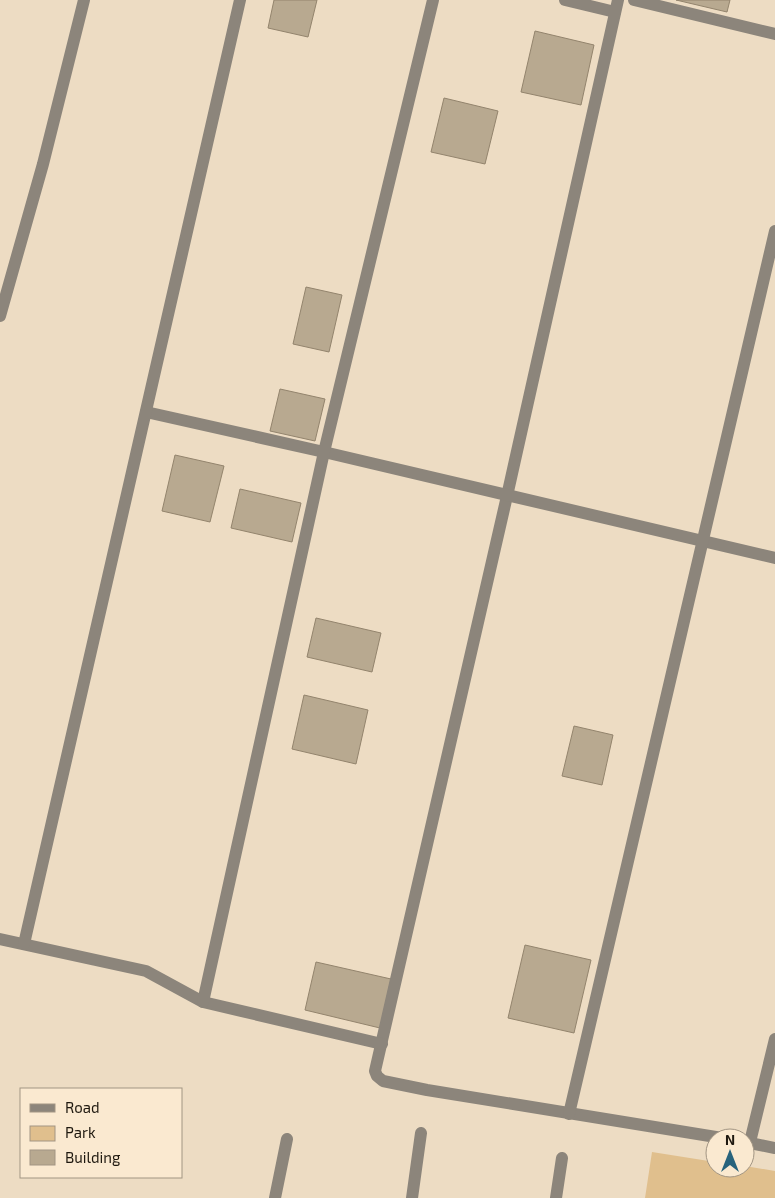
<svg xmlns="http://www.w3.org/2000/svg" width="775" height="1198" viewBox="0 0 775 1198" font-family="'Exo 2',sans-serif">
  <rect width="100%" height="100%" fill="#eddcc3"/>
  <!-- green -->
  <path fill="#e0bf8d" d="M652,1152L715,1162V1168H745V1166L775,1171V1198H645Z"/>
  <!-- building -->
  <g fill="#b8a990" stroke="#93846d">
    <path d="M274,0H317L308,37L268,28Z"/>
    <path d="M676,0H730L727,12Z"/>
    <path d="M535,31L594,45L581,105L521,92Z"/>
    <path d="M444,98L498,111L485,164L431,152Z"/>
    <path d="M306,287L342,295L329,352L293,344Z"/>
    <path d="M280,389L325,399L315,441L270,431Z"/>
    <path d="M175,455L224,466L210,522L162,511Z"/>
    <path d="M240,489L301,503L292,542L231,528Z"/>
    <path d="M316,618L381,633L372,672L307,657Z"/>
    <path d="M304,695L368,710L356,764L292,749Z"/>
    <path d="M574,726L613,735L602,785L562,776Z"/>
    <path d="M525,945L591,960L574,1033L508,1018Z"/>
    <path d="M316,962L391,979L380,1028L305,1010Z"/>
  </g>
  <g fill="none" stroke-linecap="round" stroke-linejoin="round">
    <!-- minor -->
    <g stroke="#8c857b" stroke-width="12">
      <path d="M565,0L615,12"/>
      <path d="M618,0L507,496L375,1071L377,1076L383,1081L427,1090L722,1138"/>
      <path d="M634,0L775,34"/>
      <path d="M146,412L324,452L775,558"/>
      <path d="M0,939L146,971L203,1002L382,1044"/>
      <path d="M24,944L240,0"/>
      <path d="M203,1002L324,452L433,0"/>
      <path d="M569,1114L775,231"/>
      <path d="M745,1142L775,1148"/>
      <path d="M750,1142L775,1039"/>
      <path d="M275,1198L287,1139"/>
      <path d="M412,1198L421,1133"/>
      <path d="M556,1198L562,1158"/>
    </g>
    <!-- tertiary -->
    <path stroke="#8c857b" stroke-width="12" d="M0,316L43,164L84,0"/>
  </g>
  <!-- legend -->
  <rect x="20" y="1088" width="162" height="90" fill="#fae9d0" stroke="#a29583"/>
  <rect x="30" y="1104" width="25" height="8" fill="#8c857b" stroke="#a29583"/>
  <text x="65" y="1113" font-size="15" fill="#1e180f">Road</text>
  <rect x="30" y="1126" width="25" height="15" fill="#e0bf8d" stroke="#a29583"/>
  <text x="65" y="1138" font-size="15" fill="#1e180f">Park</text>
  <rect x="30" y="1150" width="25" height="15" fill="#b8a990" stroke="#a29583"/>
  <text x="65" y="1163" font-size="15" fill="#1e180f">Building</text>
  <!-- north arrow -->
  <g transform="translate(730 1153)"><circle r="24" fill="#fae9d0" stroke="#a29583"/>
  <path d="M0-4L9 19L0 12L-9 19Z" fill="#28637c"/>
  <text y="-8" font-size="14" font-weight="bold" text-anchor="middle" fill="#1e180f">N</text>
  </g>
</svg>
